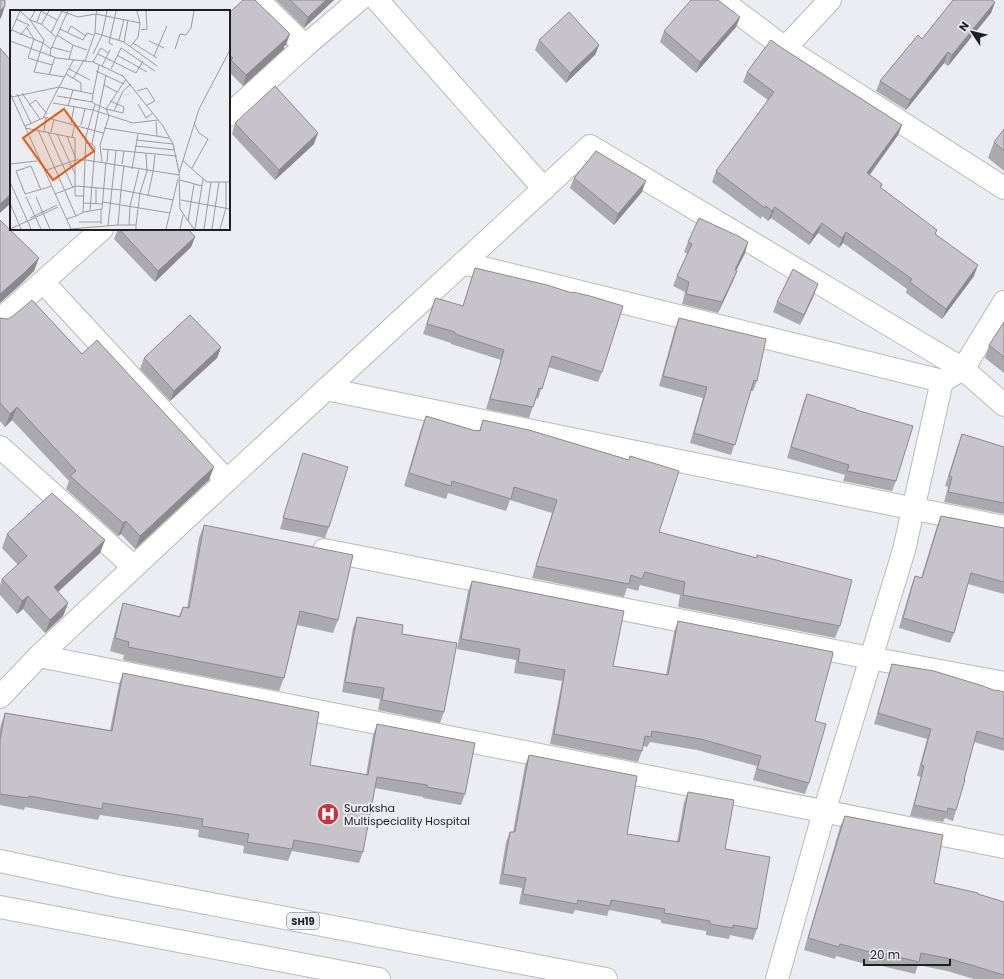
<svg xmlns="http://www.w3.org/2000/svg" width="1004" height="979" viewBox="0 0 1004 979" font-family="Poppins,sans-serif">
  <rect width="100%" height="100%" fill="#ecedf3"/>
  <g fill="none" stroke-linecap="round" stroke-linejoin="round">
    <!-- minor casing -->
    <g stroke="#b9b9bf" stroke-width="24">
      <g id="minor">
        <path d="M258,0L305,46"/>
        <path d="M377,0L544,189"/>
        <path d="M721,0L785,48L1004,188"/>
        <path d="M785,48L830,0"/>
        <path d="M229,115L305,46L359,0"/>
        <path d="M463,263L942,381"/>
        <path d="M43,282L226,480"/>
        <path d="M0,320L102,229"/>
        <path d="M326,389L1004,527"/>
        <path d="M0,447L134,567"/>
        <path d="M324,550L870,658L1004,683"/>
        <path d="M39,656L1004,847"/>
        <path d="M0,697L39,656L182,522L590,146L963,369L1004,405"/>
        <path d="M777,979L824,812L904,550L942,381L963,369L1004,302"/>
      </g>
    </g>
    <!-- primary casing -->
    <g stroke="#b9b9bf" stroke-width="24">
      <g id="primary">
        <path d="M0,861L117,886L606,979"/>
        <path d="M0,907L379,979"/>
      </g>
    </g>
    <!-- minor -->
    <use href="#minor" stroke="#fff" stroke-width="22"/>
    <!-- primary -->
    <use href="#primary" stroke="#fff" stroke-width="22"/>
  </g>
  <!-- wall -->
  <g fill="#aaa9ae">
    <path d="M276,0H334L304,28Z"/>
    <path d="M995,2L991,13L948,66L944,63L906,110L876,91L880,81L922,39Z"/>
    <path d="M229,13L286,45L284,46V49L243,86L229,72Z"/>
    <path d="M740,17L736,27L696,73L660,42L664,31Z"/>
    <path d="M539,40L599,45L595,55L566,83L535,50Z"/>
    <path d="M782,48L902,125L898,135L870,175L882,184L881,188L936,234L974,276L942,319L906,293L907,289L843,243L839,248L818,233L809,245L771,218L768,221L762,216L761,219L712,182L716,171L768,100L743,82L747,72Z"/>
    <path d="M235,123L314,144L275,180L232,134Z"/>
    <path d="M1004,129V171L988,158L994,142Z"/>
    <path d="M574,178L642,192L614,225L570,188Z"/>
    <path d="M118,229H188L195,237L191,247L155,282L114,239Z"/>
    <path d="M688,242H748L745,253L736,271H737L733,281L718,313L682,304L685,292L673,286L677,276L688,254L684,252Z"/>
    <path d="M475,268L602,372L598,382L548,367L538,399L536,398L529,418L486,409L501,360L451,344V343L423,334L435,299L463,306Z"/>
    <path d="M814,295L800,325L773,312L777,302Z"/>
    <path d="M0,318L82,354L209,480L135,549L121,534L118,536L66,489L69,481L12,420L5,427L0,421Z"/>
    <path d="M679,318L757,381L753,391H751L731,455L690,443L703,398L659,386L675,328Z"/>
    <path d="M1004,322V373L985,358L989,345Z"/>
    <path d="M221,347L217,358L170,401L140,369L144,358Z"/>
    <path d="M807,394L856,410L896,481L892,491L843,481L845,475L787,458L803,404Z"/>
    <path d="M426,416L476,431H479L483,420L659,532L840,626L835,638L678,607L680,595L640,585L638,591L627,588L624,597L532,578L552,513L510,500L506,511L448,493L446,499L404,486L421,429Z"/>
    <path d="M962,434L1004,447V514L944,502L948,487L945,486L958,445Z"/>
    <path d="M303,453L329,527L325,538L280,529Z"/>
    <path d="M941,516L1004,528V594L968,584L954,633L950,643L899,628L911,587L915,576L921,578L937,526Z"/>
    <path d="M204,525L338,620L333,633L297,625L284,678L279,691L123,660L124,655L110,651L119,616L123,603L179,616L183,607L187,608L199,538Z"/>
    <path d="M7,534L105,540L100,553L58,592L68,603L63,616L45,633L23,609L17,614L0,595V585L2,579L18,565L2,548Z"/>
    <path d="M472,581L613,666L666,675L674,632L678,621L815,721L809,783L805,794L753,780L757,766L697,750L650,742L647,747L643,746L642,751L638,762L550,744L562,681L514,673L516,660L457,649L468,591Z"/>
    <path d="M357,617L402,634L444,712L440,723L378,710L380,699L342,692L353,628Z"/>
    <path d="M892,664L996,691L1004,692V751L974,742L964,780L956,810L953,821L945,818L943,822L910,816L921,777L917,776L927,739L874,724Z"/>
    <path d="M123,673L310,765L366,775L373,735L377,724L465,794L461,805L423,798V797L375,788L363,852L359,863L292,851L288,861L243,853L244,846L198,837L199,830L100,815L98,820L25,807L24,810L0,805V729L1,724L5,713L110,730L119,684Z"/>
    <path d="M529,755L627,834L677,842L684,802L688,792L725,849L757,929L753,940L730,935L729,939L706,935V931L661,923V920L609,910L607,916L575,910L573,914L519,904L522,888L499,884L506,842L510,832H513L525,765Z"/>
    <path d="M845,816L934,883L978,894L1004,902V979H974L947,971L918,965L915,974L874,964L873,966L836,956L835,959L804,950L840,827Z"/>
  </g>
  <!-- shaded-wall -->
  <g fill="#8b898d">
    <path d="M326,0H334L304,28L308,17Z"/>
    <path d="M995,2L991,13L948,66L952,55Z"/>
    <path d="M5,6L1,18L0,19V11Z"/>
    <path d="M740,17L736,27L696,73L700,62Z"/>
    <path d="M290,34L286,45L284,46V49L243,86L246,75Z"/>
    <path d="M599,45L595,55L566,83L570,73Z"/>
    <path d="M948,52L944,63L906,110L910,100Z"/>
    <path d="M902,125L898,135L863,183L867,173Z"/>
    <path d="M318,133L314,144L275,180L279,170Z"/>
    <path d="M646,181L642,192L614,225L618,214Z"/>
    <path d="M11,194V203L0,213V204Z"/>
    <path d="M775,207L771,218L768,221L772,211Z"/>
    <path d="M822,223L818,233L809,245L813,235Z"/>
    <path d="M846,232L843,243L839,248L842,238Z"/>
    <path d="M195,237L191,247L155,282L158,271Z"/>
    <path d="M748,242L745,253L731,281L735,270Z"/>
    <path d="M39,258L34,271L20,285L0,303V294Z"/>
    <path d="M978,265L974,276L942,319L946,309Z"/>
    <path d="M737,271L733,281L718,313L722,302Z"/>
    <path d="M818,284L814,295L800,325L804,315Z"/>
    <path d="M221,347L217,358L170,401L174,391Z"/>
    <path d="M17,407L12,420L5,427L10,414Z"/>
    <path d="M214,467L209,480L135,549L140,536Z"/>
    <path d="M126,521L121,534L118,536L123,523Z"/>
    <path d="M105,540L100,553L49,600L54,587Z"/>
    <path d="M28,596L23,609L17,614L22,601Z"/>
    <path d="M68,603L63,616L45,633L50,620Z"/>
  </g>
  <!-- building -->
  <g fill="#c6c4ca" stroke="#8b898d">
    <path d="M0,0H5V6L0,11Z"/>
    <path d="M243,0H255L290,34L287,37V38L246,75L231,60L233,58L229,54V13Z"/>
    <path d="M290,0H326L308,17Z"/>
    <path d="M691,0H718L740,17L700,62L664,31Z"/>
    <path d="M953,0H992L995,2L952,55L948,52L910,100L880,81L918,35L922,39Z"/>
    <path d="M569,12L599,45L570,73L539,40Z"/>
    <path d="M771,40L782,48L902,125L867,173L882,184L880,187L937,230L935,234L978,265L946,309L910,282L912,279L846,232L842,238L822,223L813,235L775,207L772,211L766,206L765,208L716,171L774,92L747,72Z"/>
    <path d="M0,48L11,61V194L0,204Z"/>
    <path d="M275,86L318,133L279,170L235,123Z"/>
    <path d="M1004,129V151L994,142Z"/>
    <path d="M596,151L646,181L618,214L574,178Z"/>
    <path d="M699,218L738,236L748,242L735,270L737,271L722,302L686,294L689,282L677,276L692,244L688,242Z"/>
    <path d="M0,220L39,258L25,272L0,294Z"/>
    <path d="M119,229H188L195,237L158,271Z"/>
    <path d="M475,268L547,285L572,293L573,292L590,296L623,306L602,372L552,356L542,389L539,388L533,407L490,399L504,350L455,334V332L427,324L435,299L436,298L463,306Z"/>
    <path d="M793,269L818,284L804,315L777,302Z"/>
    <path d="M32,300L82,354L97,340L214,467L140,536L126,521L123,523L70,476L76,471L17,407L10,414L0,403V318L8,319L13,316Z"/>
    <path d="M190,315L221,347L174,391L144,358Z"/>
    <path d="M679,318L766,339L757,381L754,380L735,445L694,433L707,387L663,376Z"/>
    <path d="M1004,322V357L989,345Z"/>
    <path d="M807,394L856,409V410L913,426L896,481L847,471L849,465L791,447Z"/>
    <path d="M426,416L476,431V430L480,431L483,420L529,430L629,460L630,456L679,471L659,532L757,558V555L852,580L840,626L683,595L685,582L645,572L642,579L631,575L629,584L536,566L557,500L514,487L511,499L452,481L451,486L409,473Z"/>
    <path d="M962,434L1004,447V503L948,492L952,477L949,476Z"/>
    <path d="M303,453L348,467L329,527L283,518Z"/>
    <path d="M52,493L105,540L54,587L68,603L50,620L28,596L22,601L2,579L27,556L7,534Z"/>
    <path d="M941,516L1004,528V582L971,573L954,633L903,618L915,576L922,578Z"/>
    <path d="M204,525L353,555L338,620L300,611L284,678L128,647L129,642L115,638L123,603L180,617L183,607L189,608Z"/>
    <path d="M472,581L624,611L613,666L668,675L678,621L833,652L832,654H833L815,721L826,724L809,783L757,769L761,756L701,739L652,731L651,737L645,736L642,751L554,734L565,670L518,662L520,649L461,639Z"/>
    <path d="M357,617L403,625L402,634L457,643L444,712L382,700L384,688L345,682Z"/>
    <path d="M892,664L934,671L983,686L996,691L997,690L1004,692V739L977,731L964,780H965L956,810L948,808L947,812L914,805L924,766L921,765L931,729L878,713Z"/>
    <path d="M123,673L319,712L310,765L368,775L377,724L475,743L465,794L427,787V785L377,777L363,852L294,840L292,849L247,842L249,834L202,826L203,819L103,803L102,809L29,796L28,798L0,794V740L5,713L112,731Z"/>
    <path d="M529,755L637,776L627,834L679,842L688,792L734,800L725,849L770,857L757,929L733,925V928L710,924V921L664,913L665,909L611,900L610,906L578,900L577,904L523,894L526,878L503,874L510,832H515Z"/>
    <path d="M845,816L943,835L934,883L978,893V894L1004,902V975L951,959L921,953L919,962L878,952L877,954L840,944L839,947L808,938Z"/>
  </g>
  <!-- icons -->
  <defs>
    <g id="hospital-disc" transform="scale(1.15)"><circle r="9.5" fill="#c63641" stroke="#ecedf3"/><path d="M-5-5h3v3.5h4V-5h3V5h-3V1.5h-4V5h-3Z" fill="#fff"/></g>
  </defs>
  <g fill-rule="evenodd">
    <use href="#hospital-disc" x="328" y="814"/>
  </g>
  <g text-anchor="middle" dominant-baseline="central" stroke-width="4" stroke-linejoin="round" paint-order="stroke">
    <!-- shield labels -->
    <rect fill="#ecedf3" stroke="#5c5d60" stroke-width="1" x="287" y="913" width="32" height="16" rx="3"/>
    <g font-size="10" font-weight="bold" fill="#1f1f21">
      <text x="303" y="921">SH19</text>
    </g>
    <!-- poi labels -->
    <g font-size="11" fill="#1f1f21" stroke="#ecedf3" text-anchor="start">
      <text x="344" y="808">Suraksha<tspan x="344" dy="13">Multispeciality Hospital</tspan></text>
    </g>
  </g>
  <!-- overview -->
  <g transform="translate(10 10)">
    <rect width="220" height="220" fill="#ecedf3"/>
    <path fill="none" stroke="#9a9b9f" stroke-width="1" d="M25,1L20,10L31,14L46,27M58,1L57,3L68,7L86,4L85,23L75,51M87,1L86,4L130,13L128,27L121,36M127,1L130,13M6,9L19,15L10,25M27,12L31,1L47,10M31,15L39,1M17,18L24,29L18,48L42,55M50,19L73,30L77,23L83,25M2,20L33,33L24,62L55,67M131,20L137,19L136,1M58,22L61,16L76,26M41,23L52,1M85,23L114,32L147,56M0,24L10,1L20,10L34,30L33,33L41,39L40,46M47,25L63,35M92,25L97,1M109,30L114,9M0,31L47,48L83,52L113,66L153,116L163,134L169,162L170,199L184,219M139,31L154,38M114,32L118,10M123,33L147,48M103,35L99,33L106,1M41,37L60,42M41,39L57,3L51,1M165,39L170,24L176,25L181,18L184,1M83,44L92,25M88,44L126,63L133,51M107,45L137,62M144,46L157,16M59,49L63,35L77,40M83,52L91,38L98,43M92,56L100,40M59,59L80,70M101,59L111,38L145,61M86,61L114,74M56,64L71,73V81M39,65L45,47M63,69L74,50M94,75L107,82M127,81L137,78L145,91L137,95M0,83L61,219M12,83L30,109M7,84L21,113M47,86L82,92L83,84M2,87L49,77L64,49M43,93L83,100L123,113L148,110M85,94L96,99L116,69M128,94L136,108L143,103M19,95L26,90L37,104M58,96L63,80M96,99L113,103L114,97L100,91M104,101L113,81L121,74M34,107L93,123M146,112L147,126M61,113L64,97M71,115L75,99M15,116L33,108L49,77L83,84L89,55M15,118L65,128V186H73M94,118L159,128M28,120L66,206L56,209M34,121L36,107M38,122L63,178M41,122L44,109M47,124L65,164M57,126L66,149M62,127L65,114M126,130L163,134M75,133L82,134L96,65M125,136L165,140M92,139L167,146M173,151L197,172H220M92,152L90,135L99,106L96,99M97,152L98,140M0,154L27,151M112,154L114,141M182,158L198,129L189,123L185,115M122,159L128,124M34,161L66,150H76L169,165M143,162L145,145M169,163L189,99L220,40M170,170L192,176M0,172L21,219M31,180L21,156L6,161L15,184L39,177L41,176M45,184L66,176L111,180L114,155M138,185L143,162M16,187L31,219M26,187L40,219M171,190L220,199M93,192L160,203M0,193L11,219M73,193L93,194M86,194V177M80,201L85,137L82,134M73,202L76,126L85,94L82,92M66,206L74,202L92,199L96,152M20,208L47,195M178,211L184,174M69,212H91M91,214V199M108,215H126V219M119,215L120,196L129,160M126,215L130,183L137,161L136,144M98,216L106,141M0,219L48,197M60,219L108,215L111,180L163,190M156,219L168,169M170,219L173,205M185,219L193,169M194,219L201,172M202,219L209,172M210,219L216,198V172"/>
    <path fill="#e8590c" fill-opacity="0.15" stroke="#e8590c" stroke-width="2" d="M54,99L84,141L43,170L13,128Z"/>
    <rect width="220" height="220" fill="none" stroke="#1f1f21" stroke-width="2"/>
  </g>
  <!-- north arrow -->
  <g transform="translate(972 32) rotate(305)" stroke="#ecedf3" stroke-width="3" paint-order="stroke">
  <path d="M0-3L7 15L0 10L-7 15Z" fill="#1f1f21"/>
  <text y="-6" font-size="11" font-weight="bold" text-anchor="middle" fill="#1f1f21">N</text>
  </g>
  <!-- scale -->
  <path d="M864 959v6h86v-6" fill="none" stroke="#1f1f21" stroke-width="2"/>
  <text x="870" y="959" font-size="12" fill="#1f1f21" stroke="#ecedf3" stroke-width="3" paint-order="stroke">20 m</text>
</svg>
